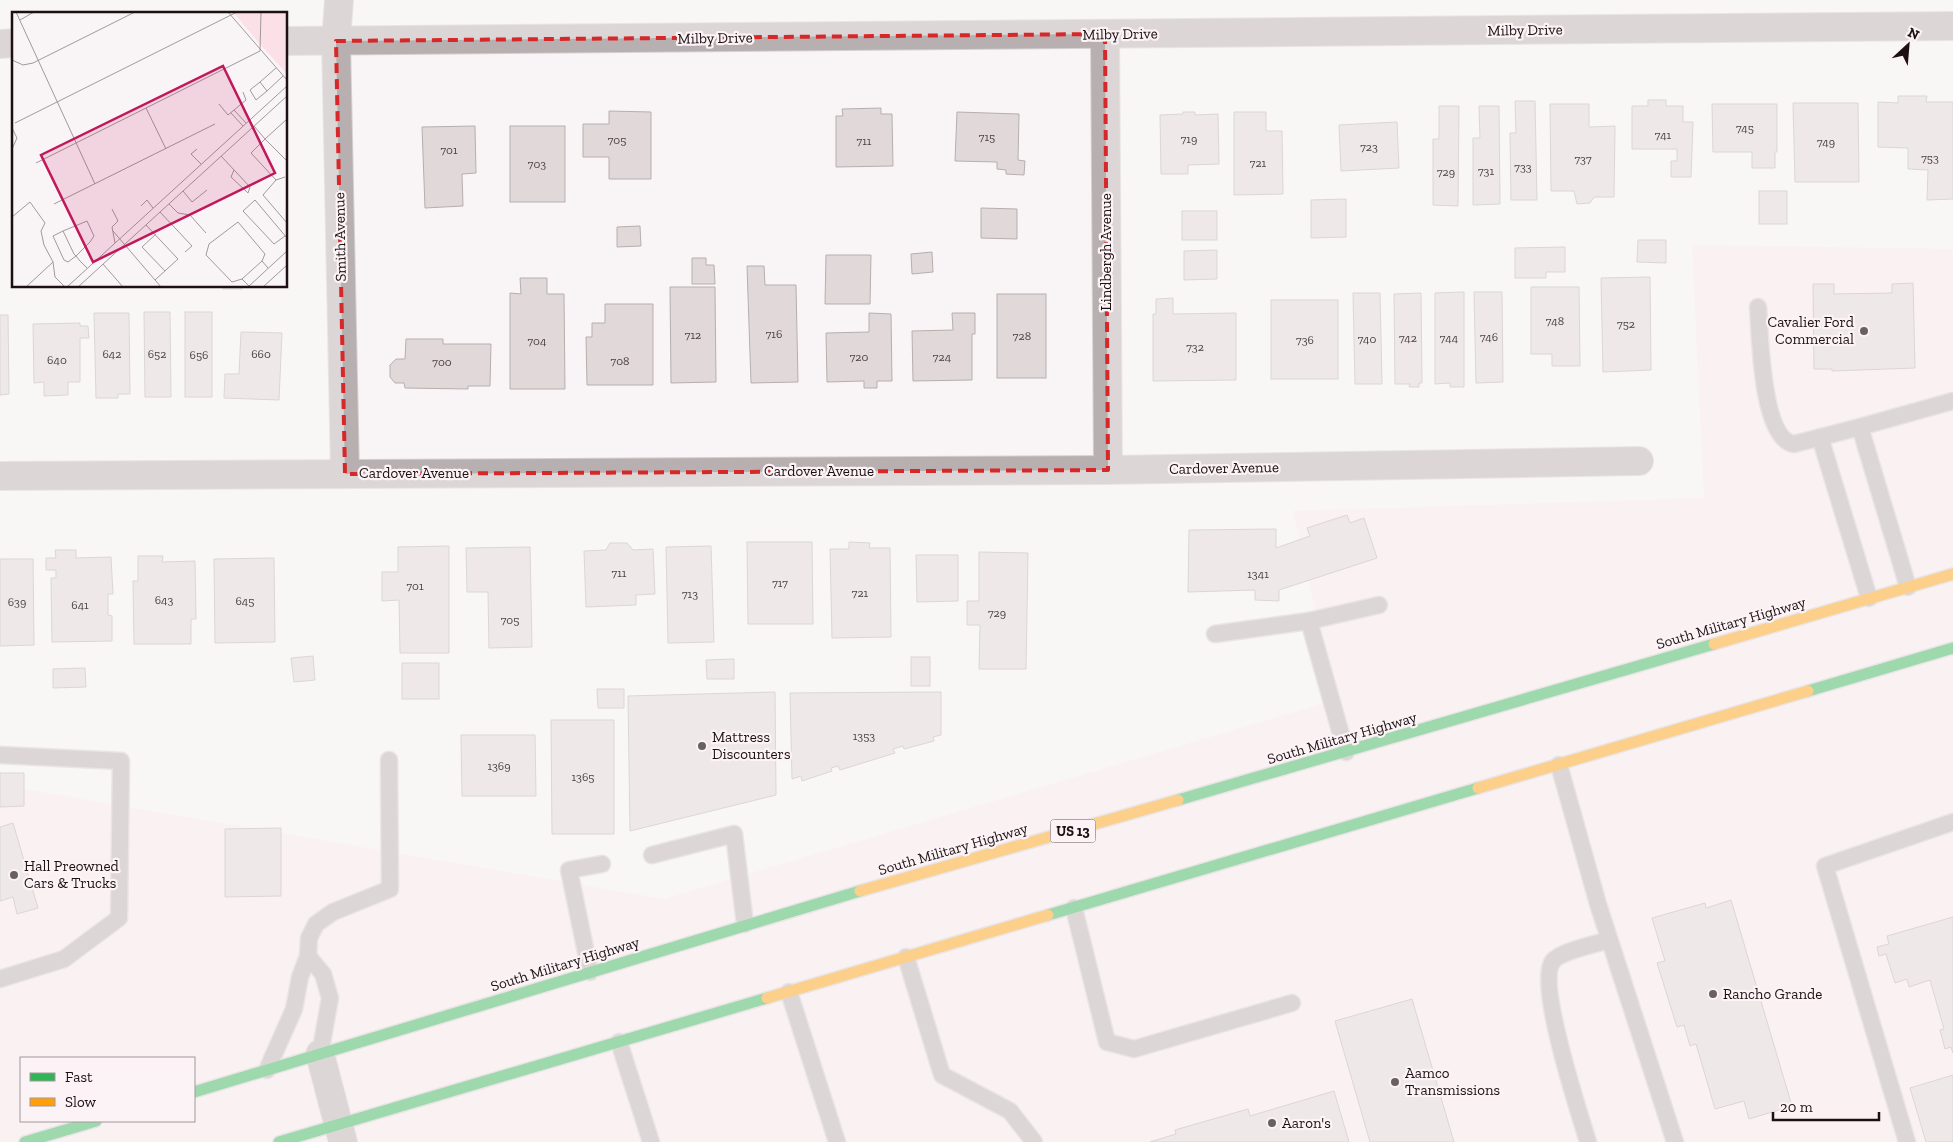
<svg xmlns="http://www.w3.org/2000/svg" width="1953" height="1142" viewBox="0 0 1953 1142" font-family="'Zilla Slab',serif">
  <rect width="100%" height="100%" fill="#f9f5f6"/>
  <!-- built -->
  <path fill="#fbebee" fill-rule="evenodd" d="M1692,245L1953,249V1142H0V785L664,899L1335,700L1293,511L1704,498ZM21,1058H194V1121H21Z"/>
  <!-- building -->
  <g fill="#e1d8da" stroke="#b6afb0">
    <path d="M1898,96H1927L1926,102H1953V199L1927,200L1928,170L1908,169V148L1878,147V102L1898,103Z"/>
    <path d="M1648,100H1666V106H1683V122H1693L1691,177H1671V161H1677V149H1632V106H1648Z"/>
    <path d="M1515,101H1535L1537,200H1511L1510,133H1516Z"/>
    <path d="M1793,103H1858L1859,182H1795Z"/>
    <path d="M1550,104H1589V127L1615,126L1614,197H1594L1590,203L1577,204L1574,191H1551Z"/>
    <path d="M1712,104H1777V152H1775V168H1752V152H1713Z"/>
    <path d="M1439,106H1459L1458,206L1433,205V139H1439Z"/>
    <path d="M1479,106H1499L1500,204L1473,205V138H1480Z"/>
    <path d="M881,108V114H892L893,166L836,167V116H843L842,109Z"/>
    <path d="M609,111L651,112V179H609V157H583V124H609Z"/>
    <path d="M957,112L1019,114L1018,160L1025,161L1024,175L1006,174V170L997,169V162L955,161Z"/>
    <path d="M1183,112H1195V115L1218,114L1219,164L1188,165V174H1161L1160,115L1183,114Z"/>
    <path d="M1234,112H1266V131H1282L1283,194L1234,195Z"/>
    <path d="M1397,122L1399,168L1341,171L1339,125Z"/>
    <path d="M475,126L476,173L462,174L463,206L425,208L422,127Z"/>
    <rect x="510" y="126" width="55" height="76"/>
    <rect x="1759" y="191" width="28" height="33"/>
    <path d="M1346,199V237L1311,238V200Z"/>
    <path d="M981,208L1017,209V239L981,238Z"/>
    <rect x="1182" y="211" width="35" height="29"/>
    <path d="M640,226L641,246L617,247V227Z"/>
    <path d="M1638,240H1666V263L1637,262Z"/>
    <path d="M1565,247V272H1546V278H1515V248Z"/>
    <path d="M1217,250V279L1184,280V251Z"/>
    <path d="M932,252L933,272L912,274L911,254Z"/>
    <path d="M826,255H871L870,304H825Z"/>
    <path d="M692,258H706V265H714L715,284H692Z"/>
    <path d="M747,266H764L765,285H796L798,382L751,383Z"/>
    <path d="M1650,277L1651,370L1603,372L1601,278Z"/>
    <path d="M520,278H547V294H564L565,389H510V293L521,294Z"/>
    <path d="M1913,283L1915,368L1832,371V369H1814L1813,284H1834V294L1892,293V284Z"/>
    <rect x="223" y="286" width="19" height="3"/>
    <path d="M670,287H715L716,382L671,383Z"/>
    <path d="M1531,287H1579L1580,366H1552V354H1531Z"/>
    <path d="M1464,292V387H1450V383L1435,384V293Z"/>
    <path d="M1474,292H1502L1503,382L1476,383Z"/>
    <path d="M1353,293H1380L1382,384H1355Z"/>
    <path d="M1421,293L1422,383H1419V387H1409L1410,384H1395L1394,294Z"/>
    <rect x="997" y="294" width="49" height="84"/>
    <path d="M1173,298V314L1236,313V380L1153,381V314H1156V299Z"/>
    <rect x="1271" y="300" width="67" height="79"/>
    <path d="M605,304H653V385H587L586,337H592V323H605Z"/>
    <path d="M144,312H170L171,397H145Z"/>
    <rect x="185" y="312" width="27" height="85"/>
    <path d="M94,313H129L130,394H118V398H96Z"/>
    <path d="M869,313L891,314L892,381H877V388H864V381L827,382L826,333L869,332Z"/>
    <path d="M952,313H975V334H972V380L913,381L912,331L953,330Z"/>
    <path d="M0,315H8L9,394L0,395Z"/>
    <path d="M80,323V326H88L89,338H80V382H68V395L44,396V382L34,383L33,324Z"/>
    <path d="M241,332L282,333L279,400L224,398L225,374H239Z"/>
    <path d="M406,339H443V344H491L490,386H468V389L405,388L404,383H395L390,377V365L396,359H405Z"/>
    <path d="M1347,515L1350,523L1364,518L1377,558L1279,590V601L1255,600V590L1188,592L1189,530L1276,529V548L1310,536L1307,528Z"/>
    <path d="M747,542H812L813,624H748Z"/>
    <path d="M849,542L870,543L869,548H890L891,637L832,638L830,549H849Z"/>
    <path d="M610,543H627L633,550L653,549L655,594L636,595V605L586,607L584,551L606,550Z"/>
    <path d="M449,546V653H400L399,600L382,601V572H398V547Z"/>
    <path d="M711,546L714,642L668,643L666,547Z"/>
    <path d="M530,547L532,647L489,648L488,592H467L466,548Z"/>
    <path d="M55,550H76V558L111,557L113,594H108V615L112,616V641L52,642L51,578H56V570H46V558H56Z"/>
    <path d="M979,552L1028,553L1026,669H979L980,625H967V601H979Z"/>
    <path d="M916,555H958V601L917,602Z"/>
    <path d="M138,556H163L162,562L195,561L196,619H191V644H134L133,581H138Z"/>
    <path d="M274,558L275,642L215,643L214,559Z"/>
    <path d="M0,559H33L34,645L0,646Z"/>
    <path d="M313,656L315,680L294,682L291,658Z"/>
    <rect x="911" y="657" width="19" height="29"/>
    <path d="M734,659V679H707L706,660Z"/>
    <rect x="402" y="663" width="37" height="36"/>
    <path d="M85,668L86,687L53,688V669Z"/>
    <path d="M597,689H624V708H598Z"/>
    <path d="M775,692L776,795L630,831L628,696Z"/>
    <path d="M941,692V735L933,737L934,741L904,749L903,746L893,749L895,753L840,770L838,766L831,768L832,771L802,781L801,776L792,779L790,693Z"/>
    <path d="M551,720H614V834H552Z"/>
    <path d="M461,735H535L536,796H462Z"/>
    <path d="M0,773H24V806L0,807Z"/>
    <path d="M13,823L38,908L17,914L13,897L0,901V827Z"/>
    <path d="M281,828V896L225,897V829Z"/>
    <path d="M1731,900L1792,1106L1749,1119L1744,1101L1715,1109L1696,1044L1690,1046L1684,1025L1677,1027L1657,963L1665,961L1652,918L1705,903L1706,908Z"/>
    <path d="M1953,917V1053L1951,1047L1945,1049L1940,1030L1944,1029L1930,980L1909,987L1907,979L1895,983L1886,954L1879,956L1877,947L1889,944L1887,936Z"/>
    <path d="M1412,999L1454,1142H1370L1335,1021Z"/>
    <path d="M1953,1075V1142H1926L1910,1088Z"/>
    <path d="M1334,1091L1349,1142H1150L1176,1134L1175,1130L1248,1109L1250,1116Z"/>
  </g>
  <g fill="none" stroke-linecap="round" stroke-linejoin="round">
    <!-- lane casing -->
    <g stroke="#d5d1d2" stroke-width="19">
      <g id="lane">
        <path d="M1758,307C1760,333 1761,439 1794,444L1860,427"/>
        <path d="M1820,437L1869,598"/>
        <path d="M1908,587L1860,427L1953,401"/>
        <path d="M1215,634L1309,621"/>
        <path d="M1346,752L1309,621L1379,605"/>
        <path d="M0,755L121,761L119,918L64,959L0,979"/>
        <path d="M1559,765L1598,904L1675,1142"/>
        <path d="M652,855L734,834L745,924"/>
        <path d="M1074,908L1107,1042L1134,1049L1292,1003"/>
        <path d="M308,956L323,974L330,998L320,1054"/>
        <path d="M906,957L942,1075L1010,1111L1034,1142"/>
        <path d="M590,972L569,870L602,864"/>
        <path d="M789,992L837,1142"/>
        <path d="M619,1042L651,1142"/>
        <path d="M267,1070L294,1009L300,977L308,956L309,938L316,924L333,912L390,889L389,760"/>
        <path d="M1588,1142C1579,1112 1536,982 1553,961C1561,951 1596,944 1609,940"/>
        <path d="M1907,1142L1825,866L1953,822"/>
      </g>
    </g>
    <!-- street casing -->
    <g stroke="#d5d1d2" stroke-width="30">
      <g id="street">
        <path d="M339,0L336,41L345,474"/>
        <path d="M1105,34L1108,470"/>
        <path d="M286,41L1953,26"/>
        <path d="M0,44L14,43"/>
        <path d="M0,476L1108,470L1639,461"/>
        <path d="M320,1054L343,1142"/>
      </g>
    </g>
    <!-- fast casing -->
    <g stroke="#d5d1d2" stroke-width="14">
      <g id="fast">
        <path d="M1808,691L1953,648"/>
        <path d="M1178,800L1714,644"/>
        <path d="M1048,915L1478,788"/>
        <path d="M194,1092L860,891"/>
        <path d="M25,1142L96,1121"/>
        <path d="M279,1142L767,998"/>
      </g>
    </g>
    <!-- slow casing -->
    <g stroke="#d5d1d2" stroke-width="14">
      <g id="slow">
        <path d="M1714,644L1953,574"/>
        <path d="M1478,788L1808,691"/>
        <path d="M860,891L1178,800"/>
        <path d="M767,998L1048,915"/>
      </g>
    </g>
    <!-- lane -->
    <use href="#lane" stroke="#b8afb1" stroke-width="16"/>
    <!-- street -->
    <use href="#street" stroke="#b8afb1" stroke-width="28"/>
    <!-- fast -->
    <use href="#fast" stroke="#30b455" stroke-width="11"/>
    <!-- slow -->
    <use href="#slow" stroke="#ff9f0a" stroke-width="11"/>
  </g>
  <!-- marked area -->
  <path d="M0 0H1953V1142H0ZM1105,34L1108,470L345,474L336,41Z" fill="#f9f5f6" fill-opacity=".55" fill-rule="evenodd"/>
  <path fill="none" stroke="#d62828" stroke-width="4" stroke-dasharray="10 6" stroke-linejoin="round" d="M1105,34L1108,470L345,474L336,41Z"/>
  <!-- markers -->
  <g fill="#696062" stroke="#fbf3f5" stroke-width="2">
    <circle cx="1864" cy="331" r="5"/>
    <circle cx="702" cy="746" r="5"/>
    <circle cx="14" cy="875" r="5"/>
    <circle cx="1713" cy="994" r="5"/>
    <circle cx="1395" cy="1082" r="5"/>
    <circle cx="1272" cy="1123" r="5"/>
  </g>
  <g text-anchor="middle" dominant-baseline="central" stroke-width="4.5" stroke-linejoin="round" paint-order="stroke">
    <!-- number labels -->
    <g font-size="12" fill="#4d4245">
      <text x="1745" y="128">745</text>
      <text x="1663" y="135">741</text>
      <text x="987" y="137">715</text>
      <text x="1189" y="139">719</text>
      <text x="617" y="140">705</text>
      <text x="864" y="141">711</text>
      <text x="1826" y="142">749</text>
      <text x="1369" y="147">723</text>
      <text x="449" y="150">701</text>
      <text x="1930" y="158">753</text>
      <text x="1583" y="159">737</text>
      <text x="1258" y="163">721</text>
      <text x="537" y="164">703</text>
      <text x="1523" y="167">733</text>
      <text x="1486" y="171">731</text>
      <text x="1446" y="172">729</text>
      <text x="1555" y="321">748</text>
      <text x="1626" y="324">752</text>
      <text x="774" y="334">716</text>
      <text x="693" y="335">712</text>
      <text x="1022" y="336">728</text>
      <text x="1489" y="337">746</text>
      <text x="1408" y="338">742</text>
      <text x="1449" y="338">744</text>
      <text x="1367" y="339">740</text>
      <text x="1305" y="340">736</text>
      <text x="537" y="341">704</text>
      <text x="1195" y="347">732</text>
      <text x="112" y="354">642</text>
      <text x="157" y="354">652</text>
      <text x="261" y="354">660</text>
      <text x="199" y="355">656</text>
      <text x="859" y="357">720</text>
      <text x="942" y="357">724</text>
      <text x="57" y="360">640</text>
      <text x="620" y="361">708</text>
      <text x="442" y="362">700</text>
      <text x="619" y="573">711</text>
      <text x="1258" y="574">1341</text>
      <text x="780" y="583">717</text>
      <text x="415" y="586">701</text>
      <text x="860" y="593">721</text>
      <text x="690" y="594">713</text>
      <text x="164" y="600">643</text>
      <text x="245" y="601">645</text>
      <text x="17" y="602">639</text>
      <text x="80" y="605">641</text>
      <text x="997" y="613">729</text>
      <text x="510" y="620">705</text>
      <text x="864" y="736">1353</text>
      <text x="499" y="766">1369</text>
      <text x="583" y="777">1365</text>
    </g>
    <!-- shield labels -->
    <rect fill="#fbf3f5" stroke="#5f5457" stroke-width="1" x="1050.5" y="819.5" width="45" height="23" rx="4"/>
    <g font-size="14" font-weight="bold" fill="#1c1013">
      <text x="1073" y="831">US 13</text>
    </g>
    <!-- street labels -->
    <g font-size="15" fill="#1c1013" stroke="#fbf3f5">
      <text transform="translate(1525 30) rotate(-1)">Milby Drive</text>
      <text transform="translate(1120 34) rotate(-1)">Milby Drive</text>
      <text transform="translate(715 38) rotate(-1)">Milby Drive</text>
      <text transform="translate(340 237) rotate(-91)">Smith Avenue</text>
      <text transform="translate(1106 252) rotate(-90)">Lindbergh Avenue</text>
      <text transform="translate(1224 468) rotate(-1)">Cardover Avenue</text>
      <text x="819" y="471">Cardover Avenue</text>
      <text x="414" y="473">Cardover Avenue</text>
      <text transform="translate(1731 623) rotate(-16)">South Military Highway</text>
      <text transform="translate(1342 738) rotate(-16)">South Military Highway</text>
      <text transform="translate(953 849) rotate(-16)">South Military Highway</text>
      <text transform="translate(565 964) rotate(-17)">South Military Highway</text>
    </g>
    <!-- poi labels -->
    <g font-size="15" fill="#1c1013" stroke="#fbf3f5" text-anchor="start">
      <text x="1854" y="322" text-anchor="end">Cavalier Ford<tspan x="1854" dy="17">Commercial</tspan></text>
      <text x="712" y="737">Mattress<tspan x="712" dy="17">Discounters</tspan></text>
      <text x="24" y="866">Hall Preowned<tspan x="24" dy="17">Cars &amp; Trucks</tspan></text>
      <text x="1723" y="994">Rancho Grande</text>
      <text x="1405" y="1073">Aamco<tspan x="1405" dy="17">Transmissions</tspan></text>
      <text x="1282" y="1123">Aaron's</text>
    </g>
  </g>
  <!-- overview -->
  <g transform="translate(12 12)">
    <rect width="275" height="275" fill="#f9f5f6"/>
    <path d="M221,0H275L274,61L246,30Z" fill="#fce0e7"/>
    <path fill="none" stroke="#a1999b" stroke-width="1" d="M4,0L83,172M216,0L275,68M8,8L22,0M0,48L11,53L21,51L123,0M264,56L248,70L255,79L271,64M248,70L238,78L244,88L255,79M231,80L234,88L222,98L234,111M207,92L216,103L222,98M134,96L154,137M219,101L231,114M3,111L225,0M242,114L253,127L275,107M0,116L5,126L0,137M185,137L179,142L189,152M209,144L238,175L236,181L219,165L222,158M24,151L248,39L249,0M273,165L264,168L239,141L253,127L275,149M264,168L251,183L275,211M171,179L180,190L195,178M42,192L203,112M157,192L166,201L178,203L194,221M129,194L135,188L141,196M100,197L106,209L100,215L103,231M148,200L180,234L173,240M0,205L18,190L33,211L29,219L32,233L41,250L43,265L53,275M134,213L166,247L143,268M51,219L41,224L52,248L56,250L64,244L78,230L82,224L75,209L51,219L62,242L64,244L68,249L75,256M101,219L149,275M144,222L130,235L153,259M273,224L262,232L231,199L243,188L275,226M91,252L111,275M230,267L220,270L194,243L197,232L226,210L253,242L250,249M237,274L230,267L250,249L256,256M14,275L41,250M55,275L275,74M66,275L275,84M236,275L275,239M251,275L275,253"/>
    <path fill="#c2185b" fill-opacity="0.15" stroke="#c2185b" stroke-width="2.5" d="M211,54L263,161L81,250L29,143Z"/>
    <rect width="275" height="275" fill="none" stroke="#1c1013" stroke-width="2.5"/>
  </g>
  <!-- legend -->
  <rect x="20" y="1057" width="175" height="65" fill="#fbf3f5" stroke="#a2989b"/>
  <rect x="30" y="1073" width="25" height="8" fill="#30b455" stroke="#a2989b"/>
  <text x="65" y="1082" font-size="15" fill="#1c1013">Fast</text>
  <rect x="30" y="1098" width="25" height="8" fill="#ff9f0a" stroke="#a2989b"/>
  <text x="65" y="1107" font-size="15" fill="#1c1013">Slow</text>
  <!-- north arrow -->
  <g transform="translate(1908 45) rotate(26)" stroke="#fbf3f5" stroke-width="4" paint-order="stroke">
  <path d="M0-4L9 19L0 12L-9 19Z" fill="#1c1013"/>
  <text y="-8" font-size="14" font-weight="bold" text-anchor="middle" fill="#1c1013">N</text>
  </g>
  <!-- scale -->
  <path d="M1773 1112v8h106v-8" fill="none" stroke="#1c1013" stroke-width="2.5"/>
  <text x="1780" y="1112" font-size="15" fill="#1c1013" stroke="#fbf3f5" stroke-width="4" paint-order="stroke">20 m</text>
</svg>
